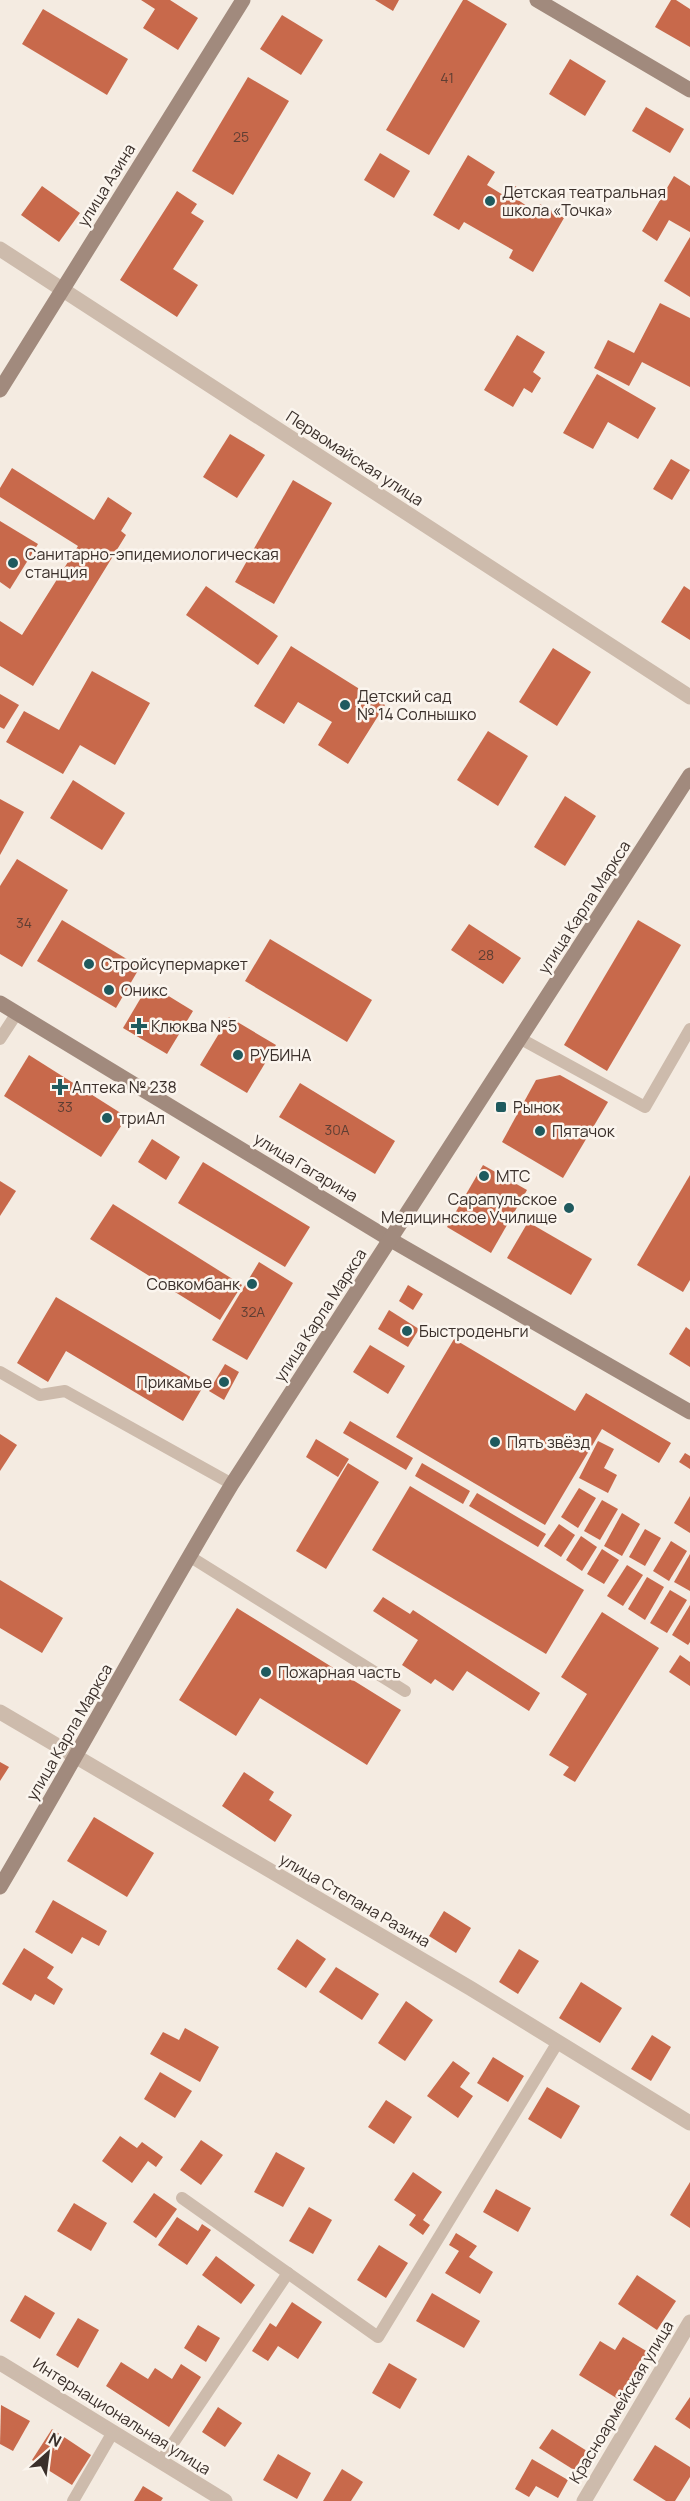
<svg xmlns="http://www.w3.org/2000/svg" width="690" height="2501" viewBox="0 0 690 2501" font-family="Manrope,sans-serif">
  <rect width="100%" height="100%" fill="#f4ebe1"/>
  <!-- building -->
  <g fill="#c8694b">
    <path d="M141,0H170L198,18L178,50L143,28L155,9Z"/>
    <path d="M375,0H399L393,11Z"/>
    <path d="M463,0H467L507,24L429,155L386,130Z"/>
    <path d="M671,0H676L690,9V47L655,27Z"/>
    <path d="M43,9L128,59L107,95L22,44Z"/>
    <path d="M282,15L323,40L301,75L260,49Z"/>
    <path d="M570,59L606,81L585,116L549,94Z"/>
    <path d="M248,77L289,101L233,195L192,171Z"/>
    <path d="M646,107L684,129L670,153L632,131Z"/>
    <path d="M380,153L410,171L394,198L364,180Z"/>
    <path d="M468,155L495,172L487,185L508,198L515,186L523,191L518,200L536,212L540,204L564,218L533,272L509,258L513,250L464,222L459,230L433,215Z"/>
    <path d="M674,176L690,186V232L669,220L657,241L642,231Z"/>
    <path d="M42,186L80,213L59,242L21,215Z"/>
    <path d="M177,191L197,204L191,213L204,221L173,269L198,285L177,317L120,280Z"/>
    <path d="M690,237V297L664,281Z"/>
    <path d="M660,303L690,318V387L642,362L629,386L594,368L608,340L634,353Z"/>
    <path d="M517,335L545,352L533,372L541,378L532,393L524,388L513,407L484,390Z"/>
    <path d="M597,374L656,408L638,439L608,422L593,449L563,433Z"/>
    <path d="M230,434L265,455L237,498L203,477Z"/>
    <path d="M671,459L690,470L672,500L653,489Z"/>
    <path d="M12,468L94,520L108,497L132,513L121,531L126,535L33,686L0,666V621L22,635L78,546L0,497V488Z"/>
    <path d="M293,480L332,503L274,604L235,582Z"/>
    <path d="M0,521L38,544L10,589L0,582Z"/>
    <path d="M206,586L278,636L258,665L186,615Z"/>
    <path d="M684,586L690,590V640L661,622Z"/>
    <path d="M291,646L385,705L348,764L318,745L332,722L298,702L284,724L254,706Z"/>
    <path d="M553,648L591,672L557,726L519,702Z"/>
    <path d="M92,671L150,703L115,765L80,745L63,774L6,742L24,711L59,730Z"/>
    <path d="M0,694L19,705L4,729L0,727Z"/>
    <path d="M488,731L528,756L498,806L457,780Z"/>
    <path d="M73,780L125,813L102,850L50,818Z"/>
    <path d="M565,796L596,816L565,866L534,847Z"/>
    <path d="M0,799L24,812L0,855Z"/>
    <path d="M17,859L68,890L22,967L0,954V886Z"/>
    <path d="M62,920L140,967L116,1008L37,961Z"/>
    <path d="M638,920L681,945L607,1071L564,1045Z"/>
    <path d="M469,924L521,958L503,984L451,950Z"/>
    <path d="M270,939L372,1000L347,1042L245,981Z"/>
    <path d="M149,984L193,1011L167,1054L123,1028Z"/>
    <path d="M229,1017L276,1045L247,1093L200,1065Z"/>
    <path d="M29,1055L127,1117L101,1157L4,1096Z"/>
    <path d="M560,1075L608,1102L563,1178L502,1142L536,1080Z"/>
    <path d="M300,1083L395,1141L375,1174L279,1117Z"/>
    <path d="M152,1139L180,1157L166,1180L138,1162Z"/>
    <path d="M203,1162L310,1227L285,1267L178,1203Z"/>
    <path d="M483,1165L527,1190L491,1253L447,1227Z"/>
    <path d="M690,1175V1280L683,1292L637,1265Z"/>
    <path d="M0,1181L16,1191L0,1216Z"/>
    <path d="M113,1204L242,1285L220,1320L90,1239Z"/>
    <path d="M528,1222L592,1259L571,1295L507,1258Z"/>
    <path d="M259,1262L293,1283L247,1360L212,1340Z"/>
    <path d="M408,1285L423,1294L413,1310L399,1301Z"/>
    <path d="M56,1297L204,1385L183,1421L66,1351L48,1382L17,1363Z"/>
    <path d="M389,1310L419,1329L408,1347L378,1329Z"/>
    <path d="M686,1327L690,1330V1367L669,1354Z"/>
    <path d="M454,1339L575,1411L586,1393L671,1443L659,1463L602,1429L545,1525L396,1437Z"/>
    <path d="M370,1345L405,1366L388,1394L353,1372Z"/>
    <path d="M225,1364L239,1372L224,1400L209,1391Z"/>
    <path d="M350,1421L413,1458L406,1470L343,1433Z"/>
    <path d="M0,1434L17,1445L0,1471Z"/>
    <path d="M316,1439L349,1459L338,1477L306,1457Z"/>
    <path d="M598,1441L614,1449L604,1468L617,1475L608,1493L579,1478Z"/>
    <path d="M685,1453L690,1456V1469L679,1462Z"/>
    <path d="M348,1463L379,1482L326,1569L296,1551Z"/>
    <path d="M422,1463L470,1491L463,1504L415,1476Z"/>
    <path d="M410,1486L584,1590L546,1654L372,1550Z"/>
    <path d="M579,1488L596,1498L578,1528L561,1517Z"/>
    <path d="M477,1493L546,1534L538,1547L469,1506Z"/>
    <path d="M690,1496V1533L674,1523Z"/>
    <path d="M602,1500L618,1509L600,1540L584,1531Z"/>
    <path d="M622,1513L640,1524L622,1556L604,1546Z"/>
    <path d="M559,1524L575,1535L561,1557L544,1546Z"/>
    <path d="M645,1529L661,1538L645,1566L629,1557Z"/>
    <path d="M581,1536L597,1547L582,1571L566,1560Z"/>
    <path d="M671,1541L687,1551L669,1581L653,1571Z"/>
    <path d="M602,1549L619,1560L604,1584L587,1574Z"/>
    <path d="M690,1554V1591L674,1582Z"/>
    <path d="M627,1565L643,1575L623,1606L607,1596Z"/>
    <path d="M647,1577L664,1587L645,1620L628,1609Z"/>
    <path d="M0,1580L63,1618L42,1653L0,1628Z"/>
    <path d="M670,1590L687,1600L667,1633L650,1623Z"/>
    <path d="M383,1597L410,1614L413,1610L540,1693L529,1711L467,1671L453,1691L435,1679L431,1684L402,1665L418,1640L373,1611Z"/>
    <path d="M690,1605V1642L688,1645L672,1635Z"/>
    <path d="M237,1608L401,1710L367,1765L260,1698L236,1736L179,1700Z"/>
    <path d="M602,1612L659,1648L575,1782L563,1775L569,1767L549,1755L587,1694L561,1677Z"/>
    <path d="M680,1655L690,1662V1686L669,1672Z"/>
    <path d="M0,1762L9,1767L0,1781Z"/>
    <path d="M244,1772L274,1792L269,1800L292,1815L275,1842L222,1806Z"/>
    <path d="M94,1817L154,1853L127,1897L67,1861Z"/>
    <path d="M53,1900L107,1931L99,1946L82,1937L72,1954L35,1932Z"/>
    <path d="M444,1911L471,1928L456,1953L429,1936Z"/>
    <path d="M297,1939L326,1959L306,1988L277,1969Z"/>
    <path d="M24,1948L54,1967L47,1978L63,1989L54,2005L35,1994L31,2001L2,1984Z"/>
    <path d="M519,1949L539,1961L518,1994L499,1982Z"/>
    <path d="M336,1967L379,1994L362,2020L319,1992Z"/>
    <path d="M581,1982L622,2008L600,2043L559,2018Z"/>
    <path d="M406,2001L433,2020L405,2061L378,2043Z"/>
    <path d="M185,2028L219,2047L200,2082L150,2054L163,2032L179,2040Z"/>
    <path d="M652,2035L671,2047L651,2081L631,2069Z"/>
    <path d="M493,2057L524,2076L508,2102L477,2083Z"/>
    <path d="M453,2061L470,2073L460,2087L473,2096L458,2118L427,2096Z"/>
    <path d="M160,2072L192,2091L175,2118L144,2099Z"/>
    <path d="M547,2087L580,2106L561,2139L528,2119Z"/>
    <path d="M386,2100L412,2117L394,2144L368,2127Z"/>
    <path d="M120,2136L137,2148L142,2142L163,2157L156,2167L148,2161L132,2183L102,2161Z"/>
    <path d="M201,2140L223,2155L201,2185L180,2170Z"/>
    <path d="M276,2152L305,2168L283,2207L254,2192Z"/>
    <path d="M413,2172L442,2192L423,2220L430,2225L423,2235L409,2225L416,2215L394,2200Z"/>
    <path d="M690,2182V2228L670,2215Z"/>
    <path d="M496,2189L531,2208L518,2232L483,2212Z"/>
    <path d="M154,2193L177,2209L156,2238L133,2222Z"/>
    <path d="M74,2203L107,2223L91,2251L57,2231Z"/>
    <path d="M309,2207L332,2220L313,2254L289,2241Z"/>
    <path d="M177,2217L198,2231L202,2224L211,2230L187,2265L158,2245Z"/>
    <path d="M456,2233L477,2246L469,2257L493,2272L480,2294L445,2273L459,2251L449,2245Z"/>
    <path d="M379,2245L408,2263L386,2298L357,2280Z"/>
    <path d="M216,2256L255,2285L241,2304L202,2275Z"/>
    <path d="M637,2275L676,2301L657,2330L618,2304Z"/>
    <path d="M432,2293L480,2321L464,2348L416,2321Z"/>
    <path d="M25,2295L55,2313L40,2339L10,2321Z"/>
    <path d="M292,2302L322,2322L298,2359L278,2346L268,2361L252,2351L270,2323L276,2327Z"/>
    <path d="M78,2318L99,2330L78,2368L56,2355Z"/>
    <path d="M198,2325L220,2338L206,2362L184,2348Z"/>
    <path d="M623,2337L648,2352L618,2399L579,2375L600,2341L615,2350Z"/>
    <path d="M121,2362L148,2379L155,2368L172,2379L181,2364L201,2377L169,2427L106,2386Z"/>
    <path d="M389,2363L417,2379L400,2409L372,2393Z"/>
    <path d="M690,2397V2429L675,2419Z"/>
    <path d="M1,2405L30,2421L13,2451L0,2444Z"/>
    <path d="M218,2407L242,2423L225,2447L202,2432Z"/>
    <path d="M52,2429L91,2455L72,2485L32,2460Z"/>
    <path d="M552,2429L587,2451L574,2470L539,2448Z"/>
    <path d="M655,2445L690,2467V2477L675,2501H666L633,2480Z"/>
    <path d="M278,2454L311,2473L297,2499L263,2480Z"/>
    <path d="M532,2459L568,2480L558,2498L536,2486L529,2497L515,2489Z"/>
    <path d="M342,2469L363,2482L351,2501H323Z"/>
    <path d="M143,2486L163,2498L161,2501H134Z"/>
  </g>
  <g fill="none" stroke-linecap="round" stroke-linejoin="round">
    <!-- lane -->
    <g stroke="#cdbbac" stroke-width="12">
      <path d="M0,1039L17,1013"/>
      <path d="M521,1039L645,1107L690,1029"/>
      <path d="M0,1372L40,1395L65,1391L232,1484"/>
      <path d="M189,1556L405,1691"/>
      <path d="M182,2198L378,2337L558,2042"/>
      <path d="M161,2461L288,2273"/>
      <path d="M73,2501L113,2432"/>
    </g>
    <!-- street -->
    <g stroke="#cdbbac" stroke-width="15">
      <path d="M0,249L690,697"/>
      <path d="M0,1712L470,1988L690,2123"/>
      <path d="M0,2363L225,2501"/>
      <path d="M584,2501L690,2322"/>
    </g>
    <!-- secondary -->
    <g stroke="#a18a7d" stroke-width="15">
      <path d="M537,0L690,90"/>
      <path d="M0,390L243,0"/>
      <path d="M0,1003L391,1240L690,1412"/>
      <path d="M0,1887C79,1753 152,1617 232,1484L690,775"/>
    </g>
  </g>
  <!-- markers -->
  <g fill="#1f5a5e" stroke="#fbf5ee" stroke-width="2">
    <circle cx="490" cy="201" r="6"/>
    <circle cx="13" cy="563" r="6"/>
    <circle cx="345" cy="705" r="6"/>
    <circle cx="89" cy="964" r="6"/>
    <circle cx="109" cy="990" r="6"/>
    <path d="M136 1017h6v6h6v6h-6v6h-6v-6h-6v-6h6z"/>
    <circle cx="238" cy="1055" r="6"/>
    <path d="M57 1078h6v6h6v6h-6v6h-6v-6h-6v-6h6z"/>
    <rect x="495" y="1101" width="12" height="12" rx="3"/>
    <circle cx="107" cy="1118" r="6"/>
    <circle cx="540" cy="1131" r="6"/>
    <circle cx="484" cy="1176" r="6"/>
    <circle cx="569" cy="1208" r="6"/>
    <circle cx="252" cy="1284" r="6"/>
    <circle cx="407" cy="1331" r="6"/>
    <circle cx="224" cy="1382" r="6"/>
    <circle cx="495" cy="1442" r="6"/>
    <circle cx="266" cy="1672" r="6"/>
  </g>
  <g text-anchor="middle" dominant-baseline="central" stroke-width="5" stroke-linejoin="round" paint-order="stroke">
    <!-- number labels -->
    <g font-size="14" fill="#5e3e33">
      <text x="447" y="77">41</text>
      <text x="241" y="136">25</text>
      <text x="24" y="922">34</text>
      <text x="486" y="954">28</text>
      <text x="65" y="1106">33</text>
      <text x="337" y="1129">30А</text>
      <text x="253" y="1311">32А</text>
    </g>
    <!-- street labels -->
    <g font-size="16" fill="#3b302b" stroke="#fbf5ee">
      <text transform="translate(106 185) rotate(-58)">улица Азина</text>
      <text transform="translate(355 458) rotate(33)">Первомайская улица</text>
      <text transform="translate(584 907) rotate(-57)">улица Карла Маркса</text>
      <text transform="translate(306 1167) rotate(31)">улица Гагарина</text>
      <text transform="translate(320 1315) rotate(-57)">улица Карла Маркса</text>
      <text transform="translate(69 1732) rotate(-60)">улица Карла Маркса</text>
      <text transform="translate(355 1900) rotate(30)">улица Степана Разина</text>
      <text transform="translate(621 2402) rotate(-59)">Красноармейская улица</text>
      <text transform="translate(122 2416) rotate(32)">Интернациональная улица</text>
    </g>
    <!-- poi labels -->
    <g font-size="16" fill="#3b302b" stroke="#fbf5ee" text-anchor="start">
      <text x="502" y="192">Детская театральная<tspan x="502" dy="18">школа «Точка»</tspan></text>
      <text x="25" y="554">Санитарно-эпидемиологическая<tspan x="25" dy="18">станция</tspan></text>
      <text x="357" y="696">Детский сад<tspan x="357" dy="18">№ 14 Солнышко</tspan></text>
      <text x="101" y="964">Стройсупермаркет</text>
      <text x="121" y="990">Оникс</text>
      <text x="151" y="1026">Клюква №5</text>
      <text x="250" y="1055">РУБИНА</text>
      <text x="72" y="1087">Аптека № 238</text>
      <text x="513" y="1107">Рынок</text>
      <text x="119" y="1118">триАл</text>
      <text x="552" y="1131">Пятачок</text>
      <text x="496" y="1176">МТС</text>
      <text x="557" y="1199" text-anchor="end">Сарапульское<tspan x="557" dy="18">Медицинское Училище</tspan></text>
      <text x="240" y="1284" text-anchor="end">Совкомбанк</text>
      <text x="419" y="1331">Быстроденьги</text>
      <text x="212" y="1382" text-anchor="end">Прикамье</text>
      <text x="507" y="1442">Пять звёзд</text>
      <text x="278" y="1672">Пожарная часть</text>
    </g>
  </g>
  <!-- north arrow -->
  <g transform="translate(48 2453) rotate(28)" stroke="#fbf5ee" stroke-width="4.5" paint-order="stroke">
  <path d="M0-4.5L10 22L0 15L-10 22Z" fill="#3b302b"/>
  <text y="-9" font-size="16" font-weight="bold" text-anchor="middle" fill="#3b302b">N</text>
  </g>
</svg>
